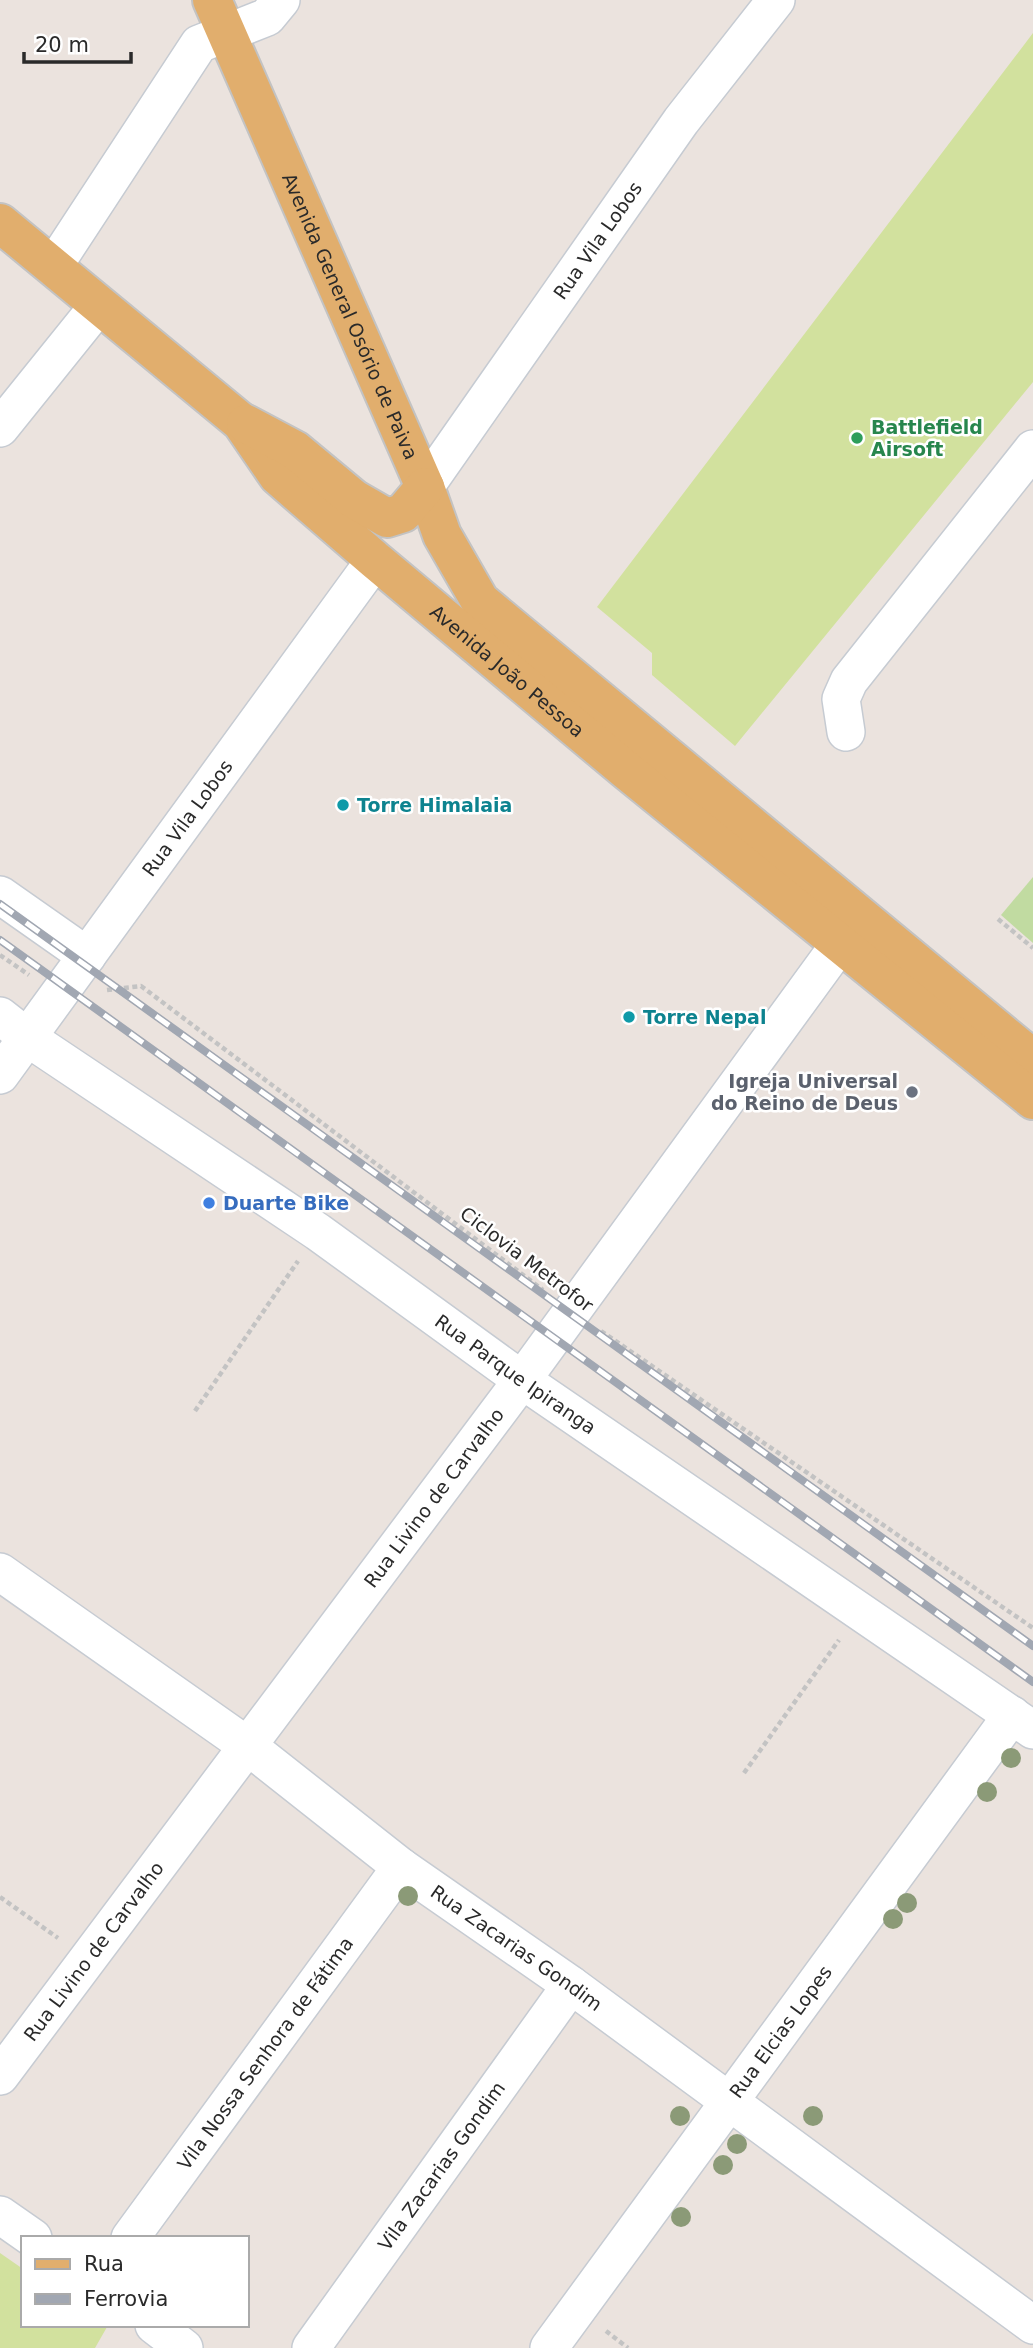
<svg xmlns="http://www.w3.org/2000/svg" width="1033" height="2348" viewBox="0 0 1033 2348" font-family="'DejaVu Sans',sans-serif">
  <rect width="100%" height="100%" fill="#ebe3de"/>
  <!-- green -->
  <path fill="#c1dba1" d="M1033,877V943L1001,915Z"/>
  <!-- pitch -->
  <g fill="#d2e19e">
    <path d="M1033,33V382L735,746L652,675V653L597,607Z"/>
    <path d="M0,2253L23,2269V2325H105L107,2327L95,2348H0Z"/>
  </g>
  <g fill="none" stroke-linecap="round" stroke-linejoin="round">
    <!-- minor casing -->
    <g stroke="#c6cbd2" stroke-width="40">
      <g id="minor">
        <path d="M53,267L199,44L267,17L281,0"/>
        <path d="M0,428L99,305"/>
        <path id="s1" d="M425,487L681,121L776,0"/>
        <path d="M846,732L841,699L849,681L1033,449"/>
        <path d="M0,895L87,956"/>
        <path id="s2" d="M0,1016L28,1038L318,1232L522,1380L1033,1730"/>
        <path id="s3" d="M0,1075L375,560"/>
        <path id="s4" d="M0,1572L249,1747L401,1867L571,1985L1033,2325"/>
        <path id="s5" d="M0,2076L522,1380L858,919"/>
        <path d="M0,2215L33,2238"/>
        <path id="s6" d="M130,2238L401,1867"/>
        <path d="M154,2325L184,2348"/>
        <path id="s7" d="M311,2348L571,1985"/>
        <path id="s8" d="M549,2348L1012,1715"/>
      </g>
    </g>
    <!-- major casing -->
    <g stroke="#c3c3c3" stroke-width="42">
      <g id="major">
        <path id="s9" d="M212,0L425,487L442,535L480,601L1033,1059"/>
        <path id="s10" d="M0,223L241,422L278,476L375,560L627,771L1033,1100"/>
        <path d="M246,424L295,450L354,499L387,518L403,513L425,487"/>
      </g>
    </g>
    <!-- path -->
    <g stroke="#c3c3c3" stroke-width="4.5" stroke-dasharray="5 3.5" stroke-linecap="butt">
      <path d="M998,919L1033,948"/>
      <path d="M0,955L29,975"/>
      <path d="M107,990L141,986L543,1290"/>
      <path d="M601,1331L1033,1628"/>
      <path d="M195,1411L298,1261"/>
      <path d="M744,1773L839,1640"/>
      <path d="M0,1897L58,1938"/>
      <path d="M606,2331L628,2348"/>
    </g>
    <!-- minor -->
    <use href="#minor" stroke="#fff" stroke-width="37"/>
    <!-- major -->
    <use href="#major" stroke="#e1ae6d" stroke-width="38"/>
    <!-- rail casing -->
    <g stroke="#a1a7b2" stroke-width="8">
      <g id="rail">
        <path d="M0,904L1033,1646"/>
        <path d="M0,940L1033,1682"/>
      </g>
    </g>
    <!-- rail -->
    <use href="#rail" stroke="#fff" stroke-width="5" stroke-dasharray="16" stroke-linecap="butt"/>
  </g>
  <!-- trees -->
  <g fill="#8b9a77">
    <circle cx="1011" cy="1758" r="10"/>
    <circle cx="987" cy="1792" r="10"/>
    <circle cx="408" cy="1896" r="10"/>
    <circle cx="907" cy="1903" r="10"/>
    <circle cx="893" cy="1919" r="10"/>
    <circle cx="680" cy="2116" r="10"/>
    <circle cx="813" cy="2116" r="10"/>
    <circle cx="737" cy="2144" r="10"/>
    <circle cx="723" cy="2165" r="10"/>
    <circle cx="681" cy="2217" r="10"/>
  </g>
  <!-- markers -->
  <circle fill="#2e9e5b" stroke="#fff" stroke-width="2.5" cx="857" cy="438" r="7"/>
  <g fill="#0f9aa8" stroke="#fff" stroke-width="2.5">
    <circle cx="343" cy="805" r="7"/>
    <circle cx="629" cy="1017" r="7"/>
  </g>
  <circle fill="#6b7280" stroke="#fff" stroke-width="2.5" cx="912" cy="1092" r="7"/>
  <circle fill="#3f7fe0" stroke="#fff" stroke-width="2.5" cx="209" cy="1203" r="7"/>
  <g text-anchor="middle" dominant-baseline="central" stroke-width="5" stroke-linejoin="round" paint-order="stroke">
    <!-- street labels -->
    <g font-size="19" fill="#2a2a2a" stroke="#fff">
      <text stroke="none"><textPath href="#s1" startOffset="301">Rua Vila Lobos</textPath></text>
      <text stroke="none"><textPath href="#s9" startOffset="345">Avenida General Osório de Paiva</textPath></text>
      <text stroke="none"><textPath href="#s10" startOffset="679">Avenida João Pessoa</textPath></text>
      <text stroke="none"><textPath href="#s3" startOffset="318">Rua Vila Lobos</textPath></text>
      <text transform="translate(527 1259) rotate(37)">Ciclovia Metrofor</text>
      <text stroke="none"><textPath href="#s2" startOffset="628">Rua Parque Ipiranga</textPath></text>
      <text stroke="none"><textPath href="#s5" startOffset="723">Rua Livino de Carvalho</textPath></text>
      <text stroke="none"><textPath href="#s4" startOffset="639">Rua Zacarias Gondim</textPath></text>
      <text stroke="none"><textPath href="#s5" startOffset="156">Rua Livino de Carvalho</textPath></text>
      <text stroke="none"><textPath href="#s8" startOffset="392">Rua Elcias Lopes</textPath></text>
      <text stroke="none"><textPath href="#s6" startOffset="229">Vila Nossa Senhora de Fátima</textPath></text>
      <text stroke="none"><textPath href="#s7" startOffset="224">Vila Zacarias Gondim</textPath></text>
    </g>
    <!-- leisure labels -->
    <g font-size="19" font-weight="bold" fill="#27864d" stroke="#fff" text-anchor="start">
      <text x="871" y="427">Battlefield<tspan x="871" dy="22">Airsoft</tspan></text>
    </g>
    <!-- culture labels -->
    <g font-size="19" font-weight="bold" fill="#0d838f" stroke="#fff" text-anchor="start">
      <text x="357" y="805">Torre Himalaia</text>
      <text x="643" y="1017">Torre Nepal</text>
    </g>
    <!-- worship labels -->
    <g font-size="19" font-weight="bold" fill="#5b616d" stroke="#fff" text-anchor="end">
      <text x="898" y="1081">Igreja Universal<tspan x="898" dy="22">do Reino de Deus</tspan></text>
    </g>
    <!-- shop labels -->
    <g font-size="19" font-weight="bold" fill="#366cbe" stroke="#fff" text-anchor="start">
      <text x="223" y="1203">Duarte Bike</text>
    </g>
  </g>
  <!-- legend -->
  <rect x="21" y="2236" width="228" height="91" fill="#ffffff" stroke="#aaaaaa" stroke-width="2"/>
  <rect x="35" y="2259" width="35" height="10" fill="#e1ae6d" stroke="#aaaaaa" stroke-width="2"/>
  <text x="84" y="2271" font-size="21" fill="#2a2a2a">Rua</text>
  <rect x="35" y="2294" width="35" height="10" fill="#a1a7b2" stroke="#aaaaaa" stroke-width="2"/>
  <text x="84" y="2306" font-size="21" fill="#2a2a2a">Ferrovia</text>
  <!-- scale -->
  <path d="M24 52v10h107v-10" fill="none" stroke="#2a2a2a" stroke-width="3.5"/>
  <text x="35" y="52" font-size="21" fill="#2a2a2a" stroke="#ffffff" stroke-width="5" paint-order="stroke">20 m</text>
</svg>
